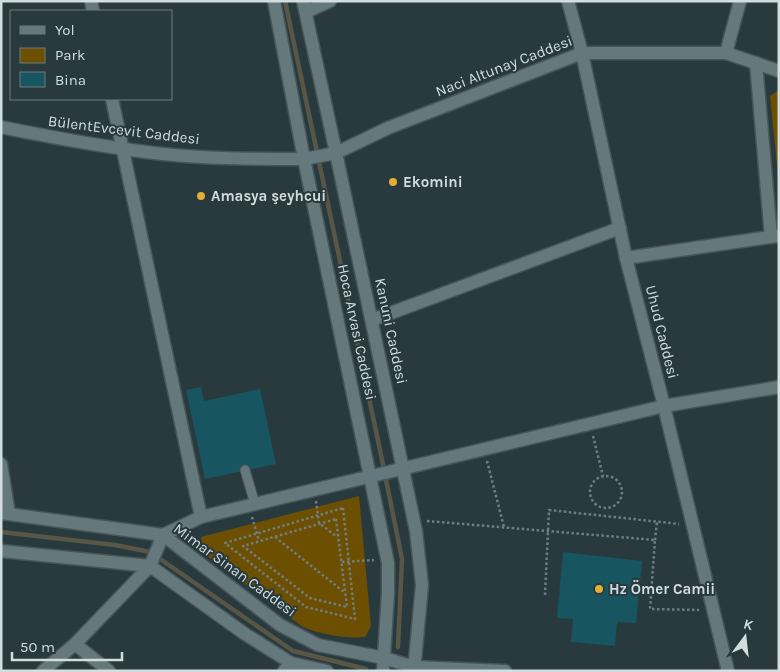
<svg xmlns="http://www.w3.org/2000/svg" width="780" height="672" viewBox="0 0 780 672" font-family="Karla,sans-serif">
  <rect width="100%" height="100%" fill="#293a3e"/>
  <!-- green -->
  <g fill="#6c4f00">
    <path d="M777,91L779,92V186L770,96Z"/>
    <path d="M359,496L371,626L365,637C346,639 320,634 303,627L203,553L201,537Z"/>
  </g>
  <g fill="none" stroke-linecap="round" stroke-linejoin="round">
    <!-- stream -->
    <g stroke="#5a5646" stroke-width="4.5">
      <path d="M285,1L380,450L402,559L398,647"/>
      <path d="M1,532L115,545L150,552L293,651L366,669"/>
    </g>
  </g>
  <!-- building -->
  <g fill="#175560">
    <path d="M201,387L204,401L260,389L276,464L205,479L186,390Z"/>
    <path d="M563,552L642,561L636,623L617,622L615,646L571,642L573,619L557,618Z"/>
  </g>
  <g fill="none" stroke-linecap="round" stroke-linejoin="round">
    <!-- service casing -->
    <g stroke="#465658" stroke-width="11">
      <path id="service" d="M245,470L255,504"/>
    </g>
    <!-- minor casing -->
    <g stroke="#465658" stroke-width="15">
      <g id="minor">
        <path d="M91,1L93,11"/>
        <path d="M306,12L330,1"/>
        <path d="M756,63L771,237"/>
        <path d="M112,99L201,517"/>
        <path d="M304,159L336,153"/>
        <path d="M626,258L777,236"/>
        <path d="M372,320L620,228"/>
        <path d="M75,644L109,671"/>
        <path d="M43,671L75,644L150,566L163,535L201,517L664,406L779,387"/>
        <path d="M284,671L291,663"/>
      </g>
    </g>
    <!-- tertiary casing -->
    <g stroke="#465658" stroke-width="15">
      <g id="tertiary">
        <path d="M274,1L304,159L388,563V593L383,671"/>
        <path d="M303,1L336,153L416,531L422,585L414,671"/>
        <path d="M568,1L582,53L626,258L664,406L728,671"/>
        <path d="M726,53L740,1"/>
        <path d="M1,127C55,138 109,148 163,154C210,159 257,159 304,159"/>
        <path d="M336,153L388,128L582,53H726L779,71"/>
        <path d="M1,464L9,514"/>
        <path d="M1,513L163,535L280,625L318,645L384,658L414,667L505,671"/>
        <path d="M1,551L150,566L245,634L291,663L327,671"/>
      </g>
    </g>
    <!-- path -->
    <g stroke="#707e81" stroke-width="2.5" stroke-dasharray="2.5 2.5" stroke-linecap="butt">
      <path d="M593,436L603,476"/>
      <path d="M487,461L504,527"/>
      <circle cx="606" cy="492" r="16"/>
      <path d="M316,501L319,523L337,537"/>
      <path d="M343,508L355,619L306,607L225,543Z"/>
      <path d="M252,517L259,541"/>
      <path d="M336,519L347,607L310,598L243,546Z"/>
      <path d="M427,521L655,540L650,609L699,610"/>
      <path d="M275,537L344,592"/>
      <path d="M655,540L657,522"/>
      <path d="M342,562L374,560"/>
      <path d="M545,595L549,510L679,524"/>
    </g>
    <!-- service -->
    <use href="#service" stroke="#65787c" stroke-width="9"/>
    <!-- minor -->
    <use href="#minor" stroke="#65787c" stroke-width="12"/>
    <!-- tertiary -->
    <use href="#tertiary" stroke="#65787c" stroke-width="12"/>
  </g>
  <!-- markers -->
  <g fill="#e2af34" stroke="#293a3e" stroke-width="2">
    <circle cx="393" cy="182" r="5"/>
    <circle cx="201" cy="196" r="5"/>
    <circle cx="599" cy="589" r="5"/>
  </g>
  <g text-anchor="middle" dominant-baseline="central" stroke-width="4" stroke-linejoin="round" paint-order="stroke">
    <!-- street labels -->
    <g font-size="15" fill="#d2dddf" stroke="#293a3e">
      <text transform="translate(504 66) rotate(-21)">Naci Altunay Caddesi</text>
      <text transform="translate(124 130) rotate(7)">BülentEvcevit Caddesi</text>
      <text transform="translate(391 331) rotate(78)">Kanuni Caddesi</text>
      <text transform="translate(357 332) rotate(78)">Hoca Arvasi Caddesi</text>
      <text transform="translate(662 332) rotate(76)">Uhud Caddesi</text>
      <text transform="translate(235 570) rotate(36)">Mimar Sinan Caddesi</text>
    </g>
    <!-- poi labels -->
    <g font-size="15" font-weight="bold" fill="#d2dddf" stroke="#293a3e" text-anchor="start">
      <text x="403" y="182">Ekomini</text>
      <text x="211" y="196">Amasya şeyhcui</text>
      <text x="609" y="589">Hz Ömer Camii</text>
    </g>
  </g>
  <!-- border -->
  <rect width="780" height="672" fill="none" stroke="#d2dddf" stroke-width="5"/>
  <!-- legend -->
  <rect x="10" y="10" width="162" height="90" fill="#293a3e" stroke="#6d7b7e"/>
  <rect x="20" y="26" width="25" height="8" fill="#65787c" stroke="#6d7b7e"/>
  <text x="55" y="35" font-size="15" fill="#d2dddf">Yol</text>
  <rect x="20" y="48" width="25" height="15" fill="#6c4f00" stroke="#6d7b7e"/>
  <text x="55" y="60" font-size="15" fill="#d2dddf">Park</text>
  <rect x="20" y="72" width="25" height="15" fill="#175560" stroke="#6d7b7e"/>
  <text x="55" y="85" font-size="15" fill="#d2dddf">Bina</text>
  <!-- north arrow -->
  <g transform="translate(745 637) rotate(15)" stroke="#293a3e" stroke-width="4" paint-order="stroke">
  <path d="M0-4L9 19L0 12L-9 19Z" fill="#d2dddf"/>
  <text y="-8" font-size="14" font-weight="bold" text-anchor="middle" fill="#d2dddf">K</text>
  </g>
  <!-- scale -->
  <path d="M12 652v8h110v-8" fill="none" stroke="#d2dddf" stroke-width="2.5"/>
  <text x="20" y="652" font-size="15" fill="#d2dddf" stroke="#293a3e" stroke-width="4" paint-order="stroke">50 m</text>
</svg>
